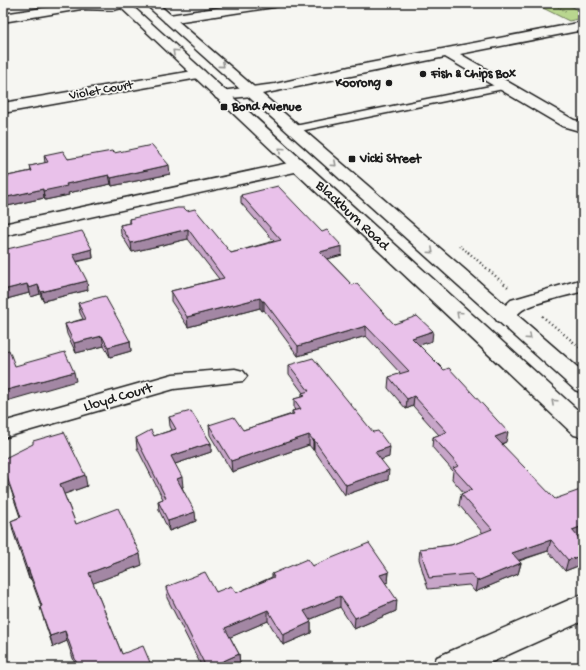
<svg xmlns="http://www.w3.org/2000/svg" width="586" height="670" viewBox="0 0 586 670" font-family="'Gochi Hand',sans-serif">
  <rect width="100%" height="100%" fill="#f6f6f2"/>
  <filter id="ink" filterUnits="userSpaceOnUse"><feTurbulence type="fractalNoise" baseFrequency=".025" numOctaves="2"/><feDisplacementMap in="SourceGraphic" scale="8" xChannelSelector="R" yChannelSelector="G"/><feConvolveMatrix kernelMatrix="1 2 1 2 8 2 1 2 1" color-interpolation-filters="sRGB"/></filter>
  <g filter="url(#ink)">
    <!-- green -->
    <path fill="#b9d68f" stroke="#6a7956" d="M533,3H564L583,12V18L569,21Z"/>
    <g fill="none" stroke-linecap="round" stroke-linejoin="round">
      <!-- service casing -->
      <g stroke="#1c1c1c" stroke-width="3">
        <path id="service" d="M505,83L508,84L510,86L508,88L295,132L290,129L295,126Z"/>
      </g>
      <!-- minor casing -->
      <g stroke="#1c1c1c" stroke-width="3">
        <g id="minor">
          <path d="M76,3H133L131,6L113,10L81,9L3,22V14Z"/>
          <path d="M250,3H280L278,6L274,7L169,23L165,22L163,19L165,16L169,15Z"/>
          <path d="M583,22V30L460,54L574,120L583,122V132L562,126L445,57L252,96L221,99L216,98L214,95L216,92L221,91L275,84L349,67Z"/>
          <path d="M199,70L204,71L206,74L204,77L3,113V103Z"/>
          <path d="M298,161L304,162L306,166L304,170L3,236V224Z"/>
          <path d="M583,279V291C567,296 541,301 526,308C513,314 516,325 497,321L494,316L511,300Z"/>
          <path d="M235,369L243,371L247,376L243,381L174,389L3,438V422L173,374Z"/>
          <path d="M583,594V621L481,667H432L437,657Z"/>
        </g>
      </g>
      <!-- primary casing -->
      <g stroke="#1c1c1c" stroke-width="3">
        <g id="primary">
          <path d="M116,3H129L583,415V437L574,435Z"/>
          <path d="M144,3H157L583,372V393L575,390Z"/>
        </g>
      </g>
      <!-- path-far2 -->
      <path stroke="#1c1c1c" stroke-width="1.5" stroke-dasharray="0.5 2" stroke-linecap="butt" d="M552,3L567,12"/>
      <!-- path-far1 -->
      <path stroke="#1c1c1c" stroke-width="2" stroke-dasharray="1 2.5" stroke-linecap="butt" d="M460,246L469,253"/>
      <!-- path -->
      <g stroke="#1c1c1c" stroke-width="2.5" stroke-dasharray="1 3" stroke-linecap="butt">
        <path d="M468,252L508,287"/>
        <path d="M542,316L583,350"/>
      </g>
      <!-- service -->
      <use href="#service" fill="#f6f6f2" fill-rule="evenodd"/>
      <!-- minor -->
      <use href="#minor" fill="#f6f6f2" fill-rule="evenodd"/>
      <!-- primary -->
      <use href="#primary" fill="#f6f6f2" fill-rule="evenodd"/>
    </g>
    <!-- wall -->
    <g fill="#c8a6c9" stroke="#1c1c1c">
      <path d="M114,153L170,174L112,186L111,184L68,193L69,195L45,200L44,198L3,207V177L31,171L30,166L45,163L44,155L68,159Z"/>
      <path d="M241,195L342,255L327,259L352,285L394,324L432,341L419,345L506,442L502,444L583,543V564L565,571L548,551L519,561L521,563L518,574L475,592L469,585L428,589L419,559L420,549L451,545L483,533L459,505L461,494L464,493L452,479L453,471L432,447L433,437L439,435L413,406L406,409L388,388L389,377L401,374L366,336L298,356L264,310L262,311L260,308L188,327L171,301V291L219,279L188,239L132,252L121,234L120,225L129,223V219L187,211L231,253L274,241L241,203Z"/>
      <path d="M92,249L93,258L77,262L88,290L43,301L40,294L31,297L29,293L3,300V250Z"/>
      <path d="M78,303L130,341L131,351L110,357L104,346L76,353L67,334L65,324L83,319L80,313Z"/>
      <path d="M289,365L389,457L381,459L388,480L345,495L314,450H313L309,445L232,472L210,435L209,425L243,430L292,414V411L295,410L294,409V399L302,397V393H303L289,374Z"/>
      <path d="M169,417L211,443V452L175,464L183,487H182L196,521L169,531L159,510L158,501L163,499L137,448L136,438L154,436L172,430L170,426Z"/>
      <path d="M3,459L87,486L64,494L76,524L142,565L93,583L122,654L152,667H76L67,641L53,647L43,617L40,607L41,606L31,579H29L13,531L11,521L20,517L10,487L3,480Z"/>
      <path d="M312,566L389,572L388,582L385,583L396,611L354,629L340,607L309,620L311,622V633L283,645L268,621L230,637L239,654L240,665L235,667H202L167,598L166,587L216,592L236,593L272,577V574Z"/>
    </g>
    <!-- shaded-wall -->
    <g fill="#a387a4" stroke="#1c1c1c">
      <path d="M169,165L170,174L112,186L111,178Z"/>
      <path d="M109,175L111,184L68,193L69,195L45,200L43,191L66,184Z"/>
      <path d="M43,189L44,198L3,207V198Z"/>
      <path d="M188,229V239L132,252L131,243Z"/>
      <path d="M342,246V255L320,261V252Z"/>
      <path d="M92,249L93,258L74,262L73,254Z"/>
      <path d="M87,281L88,290L43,301L41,292Z"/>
      <path d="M27,284L29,293L3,300V290Z"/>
      <path d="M38,285L40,294L31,297L29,288Z"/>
      <path d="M260,298V308L188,327L187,317Z"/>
      <path d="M262,301H264V310L262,311Z"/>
      <path d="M366,326V336L298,356V346Z"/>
      <path d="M433,331L432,341L411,348L412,338Z"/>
      <path d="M102,336L104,346L76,353L74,343Z"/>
      <path d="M130,341L131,351L110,357L108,347Z"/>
      <path d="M74,372L76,381L3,402V391Z"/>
      <path d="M414,396L413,406L406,409L407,399Z"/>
      <path d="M508,432L506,442L493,447L495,437Z"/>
      <path d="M309,435V445L232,472L231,461Z"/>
      <rect x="313" y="440" width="1" height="10"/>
      <path d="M211,443V452L172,465L171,456Z"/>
      <path d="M390,447L389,457L374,462L375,452Z"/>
      <path d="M389,470L388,480L345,495L346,485Z"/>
      <path d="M85,475L87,486L62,495L60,484Z"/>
      <path d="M182,477L183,487L178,488L177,479Z"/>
      <path d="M195,512L196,521L169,531L168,521Z"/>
      <path d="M583,526V536L569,541L572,530Z"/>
      <path d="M551,540L548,551L510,563L512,553Z"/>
      <path d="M140,554L142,565L91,584L89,573Z"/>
      <path d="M583,555V564L565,571L568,560Z"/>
      <path d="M521,563L518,574L475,592L477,581Z"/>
      <path d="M28,568L31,579H29L27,569Z"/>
      <path d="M389,572L388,582L379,586L380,575Z"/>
      <path d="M340,596V607L304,622V611Z"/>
      <path d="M397,600L396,611L354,629L355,618Z"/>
      <path d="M268,610V621L226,639L225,628Z"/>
      <path d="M311,622V633L283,645V635Z"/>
      <path d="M65,631L67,641L53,647L50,636Z"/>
      <path d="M239,654L240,665L235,667H210Z"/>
    </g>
    <!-- building -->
    <g fill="#e9c1ea" stroke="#1c1c1c">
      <path d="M152,145L169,165L111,178L109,175L66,184L67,186L43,191V189L3,198V177L32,171L30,166L48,162L44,155L63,151L68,159L112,151L114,153Z"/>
      <path d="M278,186L322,232L327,230L342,246L320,252L352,285L357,284L394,324L417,316L433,331L412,338L444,370L449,368L508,432L495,437L555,499L583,489V526L572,530L583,543V555L568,560L551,540L512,553L521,563L477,581L471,574L429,578L420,549L451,545L492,529L461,494L472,489L453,468L459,466L433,437L447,432L414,396L407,399L389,377L409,371L366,326L298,346L264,301H262L260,298L187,317L171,291L224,278L188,229L131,243L120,225L131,223L129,219L177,208H184L187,211L195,209L231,253L281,240L241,195Z"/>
      <path d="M82,231L92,249L73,254L87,281L41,292L38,285L29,288L27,284L3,290V250Z"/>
      <path d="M105,296L130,341L108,347L102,336L74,343L65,324L86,319L78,303Z"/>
      <path d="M3,346L5,351L9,350L15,366L65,352L74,372L3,391Z"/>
      <path d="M313,358L373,432L378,431L390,447L375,452L389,470L346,485L314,440H313L309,435L231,461L209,425L234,417L243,430L294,414L292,411L301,409L294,399L305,396L302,393L309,391L289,365Z"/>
      <path d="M191,411L211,443L171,456L182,477L177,479L195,512L168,521L158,501L166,498L136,438L151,430L154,436L176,429L169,417Z"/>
      <path d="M64,432L85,475L60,484L76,524L118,508L140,554L89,573L122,654L143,646L152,667H78L65,631L50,636L40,607L42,606L28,568L27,569L11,521L21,517L7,477L3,472V459L33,444V441Z"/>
      <path d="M369,543L389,572L380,575L397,600L355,618L340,596L304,611L311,622L283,635L268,610L225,628L239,654L210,667H206L166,587L205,572L216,592L231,586L236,593L274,577L272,574L307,559L312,566Z"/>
    </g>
    <!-- one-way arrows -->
    <defs><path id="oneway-chevron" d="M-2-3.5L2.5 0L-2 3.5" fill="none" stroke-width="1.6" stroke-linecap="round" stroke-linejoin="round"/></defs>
    <g stroke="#949492">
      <use href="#oneway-chevron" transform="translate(175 52) rotate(-137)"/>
      <use href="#oneway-chevron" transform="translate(222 65) rotate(41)"/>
      <use href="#oneway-chevron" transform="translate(281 150) rotate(-137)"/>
      <use href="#oneway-chevron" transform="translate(334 164) rotate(42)"/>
      <use href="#oneway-chevron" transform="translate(431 251) rotate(42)"/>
      <use href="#oneway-chevron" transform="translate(459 314) rotate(-137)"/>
      <use href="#oneway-chevron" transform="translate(529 337) rotate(42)"/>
      <use href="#oneway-chevron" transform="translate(554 402) rotate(-137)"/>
    </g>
  </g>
  <!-- markers -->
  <g fill="#1c1c1c" stroke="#f6f6f2" stroke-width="1.5">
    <circle cx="423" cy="74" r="4"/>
    <circle cx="389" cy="83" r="4"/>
    <rect x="220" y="103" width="8" height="8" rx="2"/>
    <rect x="348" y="155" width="8" height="8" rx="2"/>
  </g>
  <g text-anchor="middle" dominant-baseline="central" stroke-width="3.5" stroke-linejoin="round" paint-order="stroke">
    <!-- far-poi labels -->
    <g font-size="13" font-weight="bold" fill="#1c1c1c" stroke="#f6f6f2" text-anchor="start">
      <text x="431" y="74">Fish &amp; Chips Box</text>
      <text x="381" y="83" text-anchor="end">Koorong</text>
      <text x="232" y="107">Bond Avenue</text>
      <text x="360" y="159">Vicki Street</text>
    </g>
    <!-- far-street labels -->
    <g font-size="13" fill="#1c1c1c" stroke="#f6f6f2">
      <text transform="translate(101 91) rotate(-10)">Violet Court</text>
    </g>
    <!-- street labels -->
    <g font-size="15" fill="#1c1c1c" stroke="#f6f6f2">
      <text transform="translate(352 216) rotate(43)">Blackburn Road</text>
      <text transform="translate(118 398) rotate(-16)">Lloyd Court</text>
    </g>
  </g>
  <!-- margin -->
  <rect width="586" height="670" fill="none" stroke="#f6f6f2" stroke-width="16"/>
  <rect x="8" y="8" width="570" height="654" fill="none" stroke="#1c1c1c" stroke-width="1.5" filter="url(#ink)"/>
</svg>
